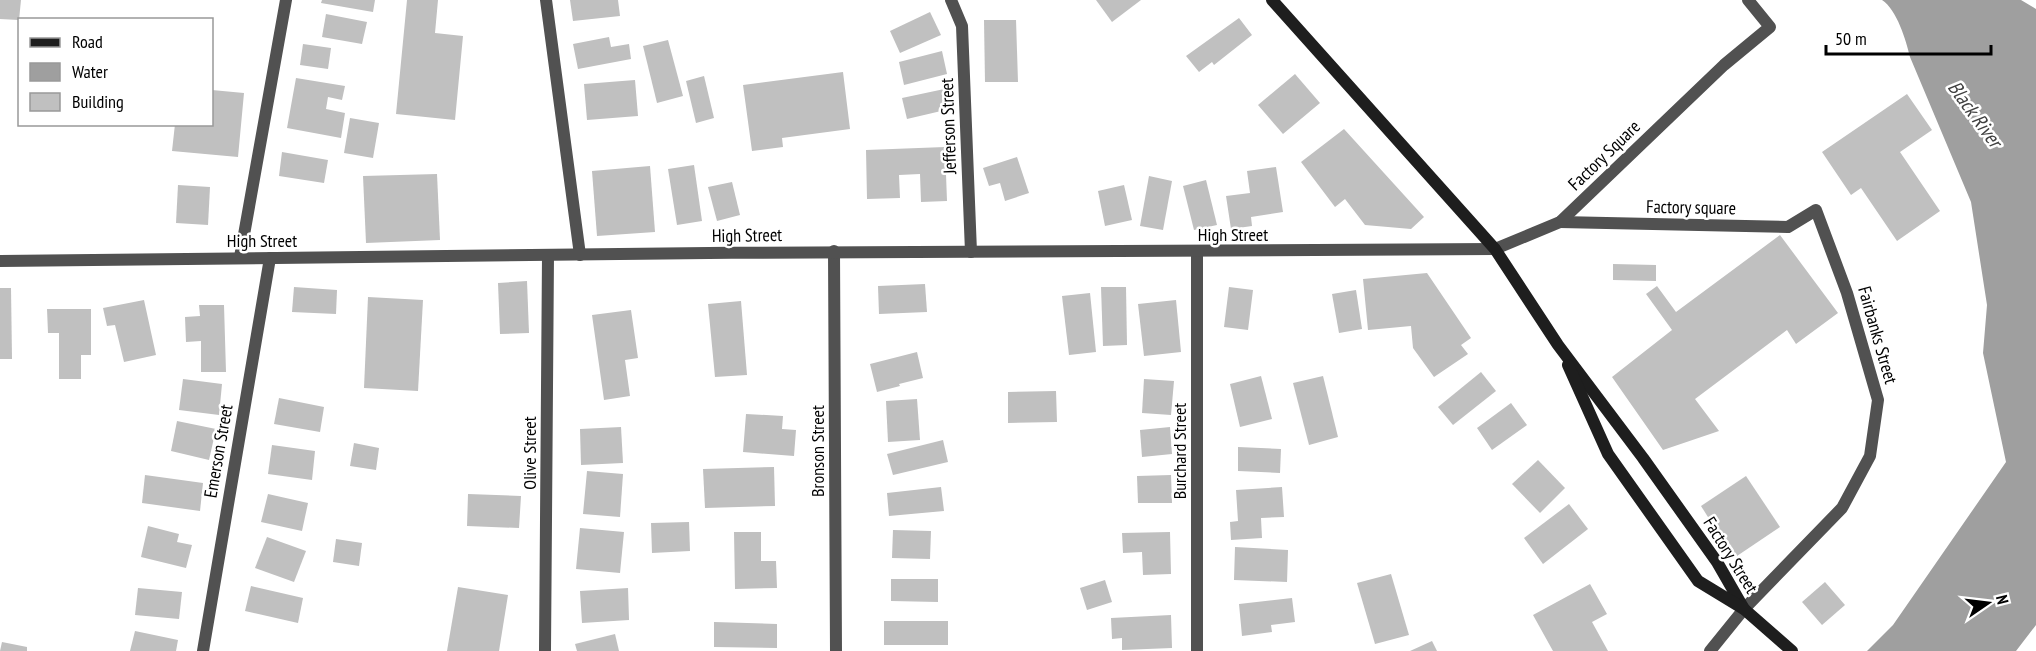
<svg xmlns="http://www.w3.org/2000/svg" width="2036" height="651" viewBox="0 0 2036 651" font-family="'PT Sans Narrow',sans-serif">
  <rect width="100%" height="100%" fill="#fff"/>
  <!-- water -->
  <path fill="#9f9f9f" d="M1882,0H2021L2036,9V625L2016,651H1867L1893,625L2006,462L1983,353L1987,305L1971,202L1910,57C1906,40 1897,10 1882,0Z"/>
  <!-- building -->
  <g fill="#c0c0c0">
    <path d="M0,0H21L19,20L0,19Z"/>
    <path d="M322,0H375L373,12L321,3Z"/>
    <path d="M407,0H438L435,33L463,36L455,120L396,114Z"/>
    <path d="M570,0H618L620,16L573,21Z"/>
    <path d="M1096,0H1141L1112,22Z"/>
    <path d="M930,12L941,35L900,53L890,31Z"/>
    <path d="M326,14L367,22L362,44L322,37Z"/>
    <path d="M1239,18L1252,35L1214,65L1212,62L1199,72L1186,56Z"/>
    <path d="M984,20H1016L1018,82H985Z"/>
    <path d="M609,37L611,47L629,44L631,59L578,69L573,44Z"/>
    <path d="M668,40L683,96L657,103L643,46Z"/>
    <path d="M303,44L331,48L328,69L300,65Z"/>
    <path d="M942,51L947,74L904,85L899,62Z"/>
    <path d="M843,72L850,129L782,138L783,147L752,151L743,85Z"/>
    <path d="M1295,74L1320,103L1283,134L1258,105Z"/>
    <path d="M704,76L714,118L696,123L686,81Z"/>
    <path d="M296,78L345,86L342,100L328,97L326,109L345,113L341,138L287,128Z"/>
    <path d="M635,80L638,116L587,120L584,84Z"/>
    <path d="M949,88L954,108L907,119L902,98Z"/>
    <path d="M212,90L244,93L238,157L172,151L175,124H212Z"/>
    <path d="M1907,94L1932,130L1900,152L1940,211L1897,241L1861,188L1851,195L1822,152Z"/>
    <path d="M350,118L379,123L373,158L344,153Z"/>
    <path d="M1344,129L1424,217L1411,229L1365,225L1345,199L1335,207L1301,162Z"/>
    <path d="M945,147L947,201L921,202L920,174L899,175L900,198L867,199L866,150Z"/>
    <path d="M282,152L328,160L324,183L279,176Z"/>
    <path d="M1017,157L1029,193L1005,201L1000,183L989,186L983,168Z"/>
    <path d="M694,165L702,221L677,225L668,169Z"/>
    <path d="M650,166L655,232L597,236L592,171Z"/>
    <path d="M1276,167L1283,212L1251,217L1252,226L1231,229L1226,196L1250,193L1247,171Z"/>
    <path d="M437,174L440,240L366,243L363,176Z"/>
    <path d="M1149,176L1172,181L1163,230L1140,226Z"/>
    <path d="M1206,180L1217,225L1194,230L1183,186Z"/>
    <path d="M732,182L740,215L717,221L708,187Z"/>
    <path d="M178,185L210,187L208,225L176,223Z"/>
    <path d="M1124,185L1132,220L1105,226L1098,191Z"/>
    <path d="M1780,235L1838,313L1796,344L1787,330L1695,399L1719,431L1663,450L1612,377L1672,330L1646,294L1657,286L1676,312Z"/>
    <path d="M1613,264L1656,265V281L1613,280Z"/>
    <path d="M1427,273L1471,338L1461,345L1468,354L1434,377L1413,348L1411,326L1368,330L1363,279Z"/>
    <path d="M527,281L529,333L500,334L498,283Z"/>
    <path d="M925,284L927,312L879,314L878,286Z"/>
    <path d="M294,287L337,290L336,314L292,312Z"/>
    <path d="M1101,287H1126L1127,345L1103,346Z"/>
    <path d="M1229,287L1253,290L1248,330L1224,327Z"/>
    <path d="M0,288H11L12,359H0Z"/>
    <path d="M1356,290L1362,329L1339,333L1332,294Z"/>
    <path d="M1090,293L1096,352L1069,355L1062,296Z"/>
    <path d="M368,297L423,300L418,391L364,388Z"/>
    <path d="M144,300L156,355L124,362L115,325L107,326L103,308Z"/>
    <path d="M1176,300L1181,352L1144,356L1138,304Z"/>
    <path d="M741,301L747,375L715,377L708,304Z"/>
    <path d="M199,305H224L226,372H201V341L186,342L185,317L200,316Z"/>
    <path d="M47,309H91V355H81V379H59V333H48Z"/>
    <path d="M631,310L638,358L625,360L630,396L604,400L592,315Z"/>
    <path d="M917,352L923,378L899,384L900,386L877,392L870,364Z"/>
    <path d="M1481,372L1496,391L1453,425L1438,407Z"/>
    <path d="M1261,376L1272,419L1240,427L1230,384Z"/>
    <path d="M1323,376L1338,437L1309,445L1293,383Z"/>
    <path d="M183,379L222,384L219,415L179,410Z"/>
    <path d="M1144,379L1174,381L1171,415L1142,413Z"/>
    <path d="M1056,391L1057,422L1008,423V392Z"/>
    <path d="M279,398L324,407L320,432L274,424Z"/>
    <path d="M917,399L920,440L888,442L886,401Z"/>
    <path d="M1511,403L1527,425L1492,450L1477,428Z"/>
    <path d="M746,414L783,416L782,429L796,430L794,456L743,452Z"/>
    <path d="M177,421L216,429L209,460L171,451Z"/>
    <path d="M621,427L623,463L581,465L580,429Z"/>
    <path d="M1170,427L1172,454L1142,457L1140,430Z"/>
    <path d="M943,440L948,462L893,475L887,454Z"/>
    <path d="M354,443L379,448L376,470L350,466Z"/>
    <path d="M272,445L315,451L312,480L268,474Z"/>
    <path d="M1238,447L1281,449L1280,473L1238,471Z"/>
    <path d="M1538,460L1565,488L1540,513L1512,484Z"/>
    <path d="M774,467L775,506L705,508L703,469Z"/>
    <path d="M587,471L623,474L620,517L583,514Z"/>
    <path d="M145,475L203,483L200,511L142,503Z"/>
    <path d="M1171,475L1172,503H1138L1137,476Z"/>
    <path d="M1746,476L1780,527L1734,558L1701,506Z"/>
    <path d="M941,487L944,511L889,516L887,493Z"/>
    <path d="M1282,487L1284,517L1261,518L1262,538L1231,540L1230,522L1238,521L1236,490Z"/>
    <path d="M268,494L308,503L302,531L261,522Z"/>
    <path d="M468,494L521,496L519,528L467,526Z"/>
    <path d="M1569,504L1588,529L1543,564L1524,538Z"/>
    <path d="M689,522L690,551L652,553L651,523Z"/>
    <path d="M148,526L179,534L177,542L192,545L186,568L141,557Z"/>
    <path d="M580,528L624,532L620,573L576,569Z"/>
    <path d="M893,530L931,531L930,559L892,558Z"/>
    <path d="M734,532H761V561H776L777,588L735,589Z"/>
    <path d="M1170,532L1171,574L1143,575L1142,552L1123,553L1122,533Z"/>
    <path d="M267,537L306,551L294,582L255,568Z"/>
    <path d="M336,539L362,543L359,566L333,562Z"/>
    <path d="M1235,547L1288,550L1287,582L1234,580Z"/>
    <path d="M1391,574L1409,635L1375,644L1357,583Z"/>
    <path d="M891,579H938V602L891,601Z"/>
    <path d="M1105,580L1112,602L1087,610L1080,588Z"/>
    <path d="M1825,582L1845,605L1822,625L1802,602Z"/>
    <path d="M1590,584L1607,614L1592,622L1608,651H1553L1533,615Z"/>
    <path d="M251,586L303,598L298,623L245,611Z"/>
    <path d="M458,587L508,595L499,651H447Z"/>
    <path d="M138,588L182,592L179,619L135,615Z"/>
    <path d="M628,588L629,620L582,623L580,591Z"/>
    <path d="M1292,598L1295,622L1271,625L1272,632L1242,636L1239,604Z"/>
    <path d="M1171,615L1172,648L1122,650V638L1112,639L1111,618Z"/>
    <rect x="884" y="621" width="64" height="24"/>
    <path d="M714,622L777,624V648L714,647Z"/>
    <path d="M135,631L178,640L176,651H130Z"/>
    <path d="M615,634L619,651H577L575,644Z"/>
    <path d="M1432,641L1437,651H1410Z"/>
    <path d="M2,642L27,647V651H0Z"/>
  </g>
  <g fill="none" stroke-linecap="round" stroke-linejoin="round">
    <!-- minor -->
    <g stroke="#515151" stroke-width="12">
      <path d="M546,0L580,255"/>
      <path d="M951,0L962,26L971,252"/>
      <path d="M1560,222L1788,227L1816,210L1847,293L1878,400L1870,456L1842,508L1744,609"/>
      <path d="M1495,249L1560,222L1724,65L1770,27L1748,0"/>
      <path d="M834,251L836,651"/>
      <path d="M240,257L286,0"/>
      <path d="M203,651L270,258"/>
      <path d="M545,651L548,255"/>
      <path d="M1197,651V252"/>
    </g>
    <!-- tertiary -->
    <g stroke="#515151" stroke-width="12">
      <path d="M0,261C498,253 997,251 1495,249"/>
      <path d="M1710,651L1744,609"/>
    </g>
    <!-- secondary -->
    <g stroke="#1e1e1e" stroke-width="12">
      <path d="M1272,0L1495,249L1558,345L1643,458L1717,562L1744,609"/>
      <path d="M1568,365L1608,454L1698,581L1744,609L1792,651"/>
    </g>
  </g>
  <g text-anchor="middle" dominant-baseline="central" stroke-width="5" stroke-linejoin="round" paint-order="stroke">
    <!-- street labels -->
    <g font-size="18" fill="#000" stroke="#fff">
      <text transform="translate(948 126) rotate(-92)">Jefferson Street</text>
      <text transform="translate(1604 155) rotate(-44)">Factory Square</text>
      <text transform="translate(1691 207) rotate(1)">Factory square</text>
      <text x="1233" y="234">High Street</text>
      <text transform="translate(747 235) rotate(-1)">High Street</text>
      <text x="262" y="240">High Street</text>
      <text transform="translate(1878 335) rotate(74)">Fairbanks Street</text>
      <text transform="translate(218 451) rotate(-80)">Emerson Street</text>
      <text transform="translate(817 451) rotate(-90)">Bronson Street</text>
      <text transform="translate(1179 451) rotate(-90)">Burchard Street</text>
      <text transform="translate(529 453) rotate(-90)">Olive Street</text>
      <text transform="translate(1731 555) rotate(58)">Factory Street</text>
    </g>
    <!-- water labels -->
    <g font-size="20" font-style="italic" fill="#404040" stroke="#fff">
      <text transform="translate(1975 114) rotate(54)">Black River</text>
    </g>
  </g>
  <!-- legend -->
  <rect x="18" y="18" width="195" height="108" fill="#ffffff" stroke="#999999" stroke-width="1.5"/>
  <rect x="30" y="38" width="30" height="9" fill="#1e1e1e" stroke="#999999" stroke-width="1.5"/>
  <text x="72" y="48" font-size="18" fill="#000000">Road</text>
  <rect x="30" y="63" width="30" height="18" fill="#9f9f9f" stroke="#999999" stroke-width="1.5"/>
  <text x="72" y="78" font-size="18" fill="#000000">Water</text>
  <rect x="30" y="93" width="30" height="18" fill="#c0c0c0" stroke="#999999" stroke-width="1.5"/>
  <text x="72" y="108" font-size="18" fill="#000000">Building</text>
  <!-- north arrow -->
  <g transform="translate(1988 603) rotate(76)" stroke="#ffffff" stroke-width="4.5" paint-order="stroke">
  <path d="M0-4.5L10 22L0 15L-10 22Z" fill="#000000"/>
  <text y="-9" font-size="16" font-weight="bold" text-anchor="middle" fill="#000000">N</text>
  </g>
  <!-- scale -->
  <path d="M1826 45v9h165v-9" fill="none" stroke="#000000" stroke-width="3"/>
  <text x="1835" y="45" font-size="18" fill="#000000" stroke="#ffffff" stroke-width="4.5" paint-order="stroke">50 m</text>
</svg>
